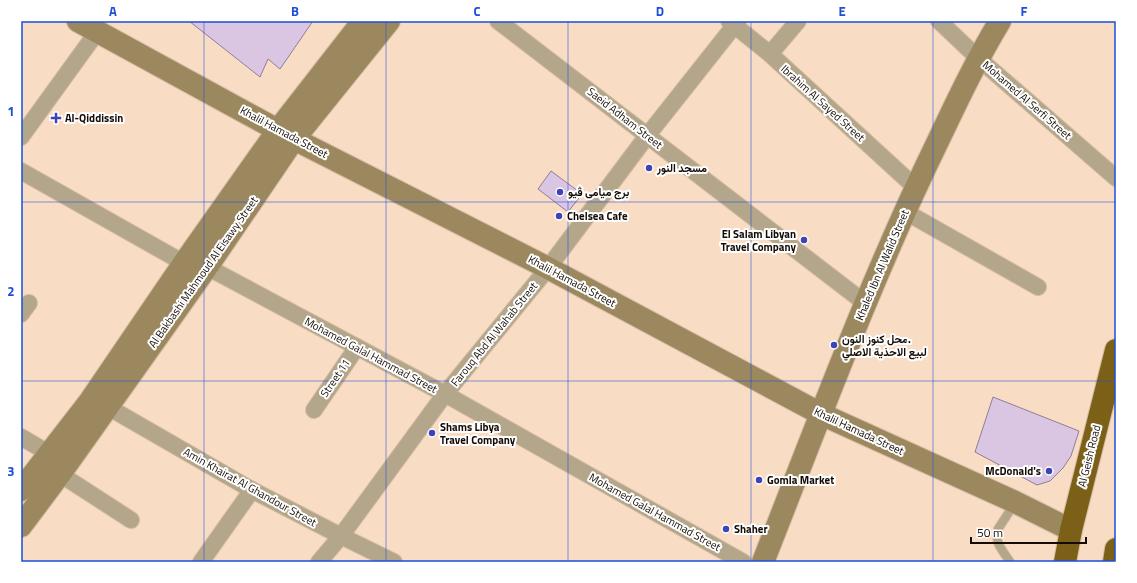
<svg xmlns="http://www.w3.org/2000/svg" width="1137" height="583" viewBox="0 0 1137 583" font-family="'Titillium Web',Vazirmatn,sans-serif">
  <rect width="100%" height="100%" fill="#f8dcc3"/>
  <!-- building -->
  <g fill="#dac5e2" stroke="#917d98">
    <path d="M189,21H313L280,69L268,59L260,77Z"/>
    <path d="M551,171L582,194L568,212L538,189Z"/>
    <path d="M993,397L1079,431L1071,456L1063,468L1050,481L1037,485L975,452Z"/>
  </g>
  <g fill="none" stroke-linecap="round" stroke-linejoin="round">
    <!-- lane casing -->
    <g stroke="#d4bba4" stroke-width="10">
      <path id="lane" d="M1010,562C1003,550 994,544 998,529L1015,503"/>
    </g>
    <!-- street casing -->
    <g stroke="#d4bba4" stroke-width="18">
      <g id="street">
        <path d="M498,21L865,303"/>
        <path d="M729,21L770,54L915,187"/>
        <path d="M939,21L978,58L1116,178"/>
        <path d="M770,54L798,21"/>
        <path d="M21,137L97,32"/>
        <path d="M21,171L184,263"/>
        <path d="M904,211L1038,287"/>
        <path d="M207,267L445,394L743,562"/>
        <path d="M21,314L29,303"/>
        <path d="M108,407L252,490L341,536L394,562"/>
        <path d="M314,410L357,347"/>
        <path d="M21,437L50,454"/>
        <path d="M60,474L131,520"/>
        <path d="M201,562L252,490"/>
        <path d="M319,562L341,536L445,394L548,268L647,136L738,21"/>
      </g>
    </g>
    <!-- secondary casing -->
    <g stroke="#d4bba4" stroke-width="24">
      <g id="secondary">
        <path d="M78,21L294,139L548,268L821,414L1015,502L1071,530"/>
        <path d="M21,490L90,401L184,263L278,130L363,21"/>
        <path d="M21,526L60,474L207,267L294,139L389,21"/>
        <path d="M763,562C819,420 872,276 939,139C958,99 977,59 1000,21"/>
      </g>
    </g>
    <!-- highway casing -->
    <g stroke="#d4bba4" stroke-width="24">
      <g id="highway">
        <path d="M1065,562L1071,530L1116,350"/>
        <path d="M1114,562L1116,549"/>
      </g>
    </g>
    <!-- lane -->
    <use href="#lane" stroke="#b3a68a" stroke-width="8"/>
    <!-- street -->
    <use href="#street" stroke="#b3a68a" stroke-width="16"/>
    <!-- secondary -->
    <use href="#secondary" stroke="#9c885e" stroke-width="22"/>
    <!-- highway -->
    <use href="#highway" stroke="#7c6018" stroke-width="22"/>
  </g>
  <!-- grid -->
  <path fill="none" stroke="#1d4ed8" stroke-width="1" stroke-opacity="0.55" d="M204,21V562M386,21V562M568,21V562M751,21V562M933,21V562M21,202H1116M21,381H1116"/>
  <!-- markers -->
  <g fill="#3d44b8" stroke="#fff" stroke-width="1.5">
    <path d="M54 112h4v4h4v4h-4v4h-4v-4h-4v-4h4z"/>
    <circle cx="649" cy="168" r="4"/>
    <circle cx="560" cy="192" r="4"/>
    <circle cx="559" cy="216" r="4"/>
    <circle cx="804" cy="240" r="4"/>
    <circle cx="834" cy="345" r="4"/>
    <circle cx="432" cy="433" r="4"/>
    <circle cx="1049" cy="471" r="4"/>
    <circle cx="759" cy="480" r="4"/>
    <circle cx="726" cy="529" r="4"/>
  </g>
  <g text-anchor="middle" dominant-baseline="central" stroke-width="4" stroke-linejoin="round" paint-order="stroke">
    <!-- street labels -->
    <g font-size="11" fill="#140b04" stroke="#fff">
      <text transform="translate(1027 100) rotate(41)">Mohamed Al Serfi Street</text>
      <text transform="translate(823 103) rotate(42)">Ibrahim Al Sayed Street</text>
      <text transform="translate(625 118) rotate(38)">Saeid Adham Street</text>
      <text transform="translate(284 132) rotate(28)">Khalil Hamada Street</text>
      <text transform="translate(882 265) rotate(-67)">Khaled Ibn Al Walid Street</text>
      <text transform="translate(203 272) rotate(-55)">Al Bakbashi Mahmoud Al Eisawy Street</text>
      <text transform="translate(572 281) rotate(28)">Khalil Hamada Street</text>
      <text transform="translate(494 334) rotate(-51)">Farouq Abd Al Wahab Street</text>
      <text transform="translate(371 355) rotate(28)">Mohamed Galal Hammad Street</text>
      <text transform="translate(335 378) rotate(-56)">Street 11</text>
      <text transform="translate(859 431) rotate(25)">Khalil Hamada Street</text>
      <text transform="translate(1089 456) rotate(-76)">Al Geish Road</text>
      <text transform="translate(250 487) rotate(29)">Amin Khairat Al Ghandour Street</text>
      <text transform="translate(655 512) rotate(29)">Mohamed Galal Hammad Street</text>
    </g>
    <!-- poi labels -->
    <g font-size="11" font-weight="bold" fill="#140b04" stroke="#fff" text-anchor="start">
      <text x="65" y="118">Al-Qiddissin</text>
      <text x="657" y="168">مسجد النور</text>
      <text x="568" y="192">برج ميامى ڤيو</text>
      <text x="567" y="216">Chelsea Cafe</text>
      <text x="796" y="234" text-anchor="end">El Salam Libyan<tspan x="796" dy="13">Travel Company</tspan></text>
      <text x="842" y="339">محل كنوز النون.<tspan x="842" dy="13">لبيع الاحذية الاصلي</tspan></text>
      <text x="440" y="427">Shams Libya<tspan x="440" dy="13">Travel Company</tspan></text>
      <text x="1041" y="471" text-anchor="end">McDonald's</text>
      <text x="767" y="480">Gomla Market</text>
      <text x="734" y="529">Shaher</text>
    </g>
  </g>
  <!-- border -->
  <rect width="1137" height="583" fill="none" stroke="#ffffff" stroke-width="44"/>
  <!-- scale -->
  <path d="M971 537v6h115v-6" fill="none" stroke="#140b04" stroke-width="2"/>
  <text x="977" y="537" font-size="12" fill="#140b04" stroke="#ffffff" stroke-width="3" paint-order="stroke">50 m</text>
  <rect x="22" y="22" width="1093" height="539" fill="none" stroke="#1d4ed8" stroke-width="1.5"/>
  <g font-size="13" text-anchor="middle" font-weight="bold" fill="#1d4ed8">
    <text x="113" y="16">A</text>
    <text x="295" y="16">B</text>
    <text x="477" y="16">C</text>
    <text x="660" y="16">D</text>
    <text x="842" y="16">E</text>
    <text x="1024" y="16">F</text>
    <text x="11" y="116">1</text>
    <text x="11" y="296">2</text>
    <text x="11" y="476">3</text>
  </g>
</svg>
